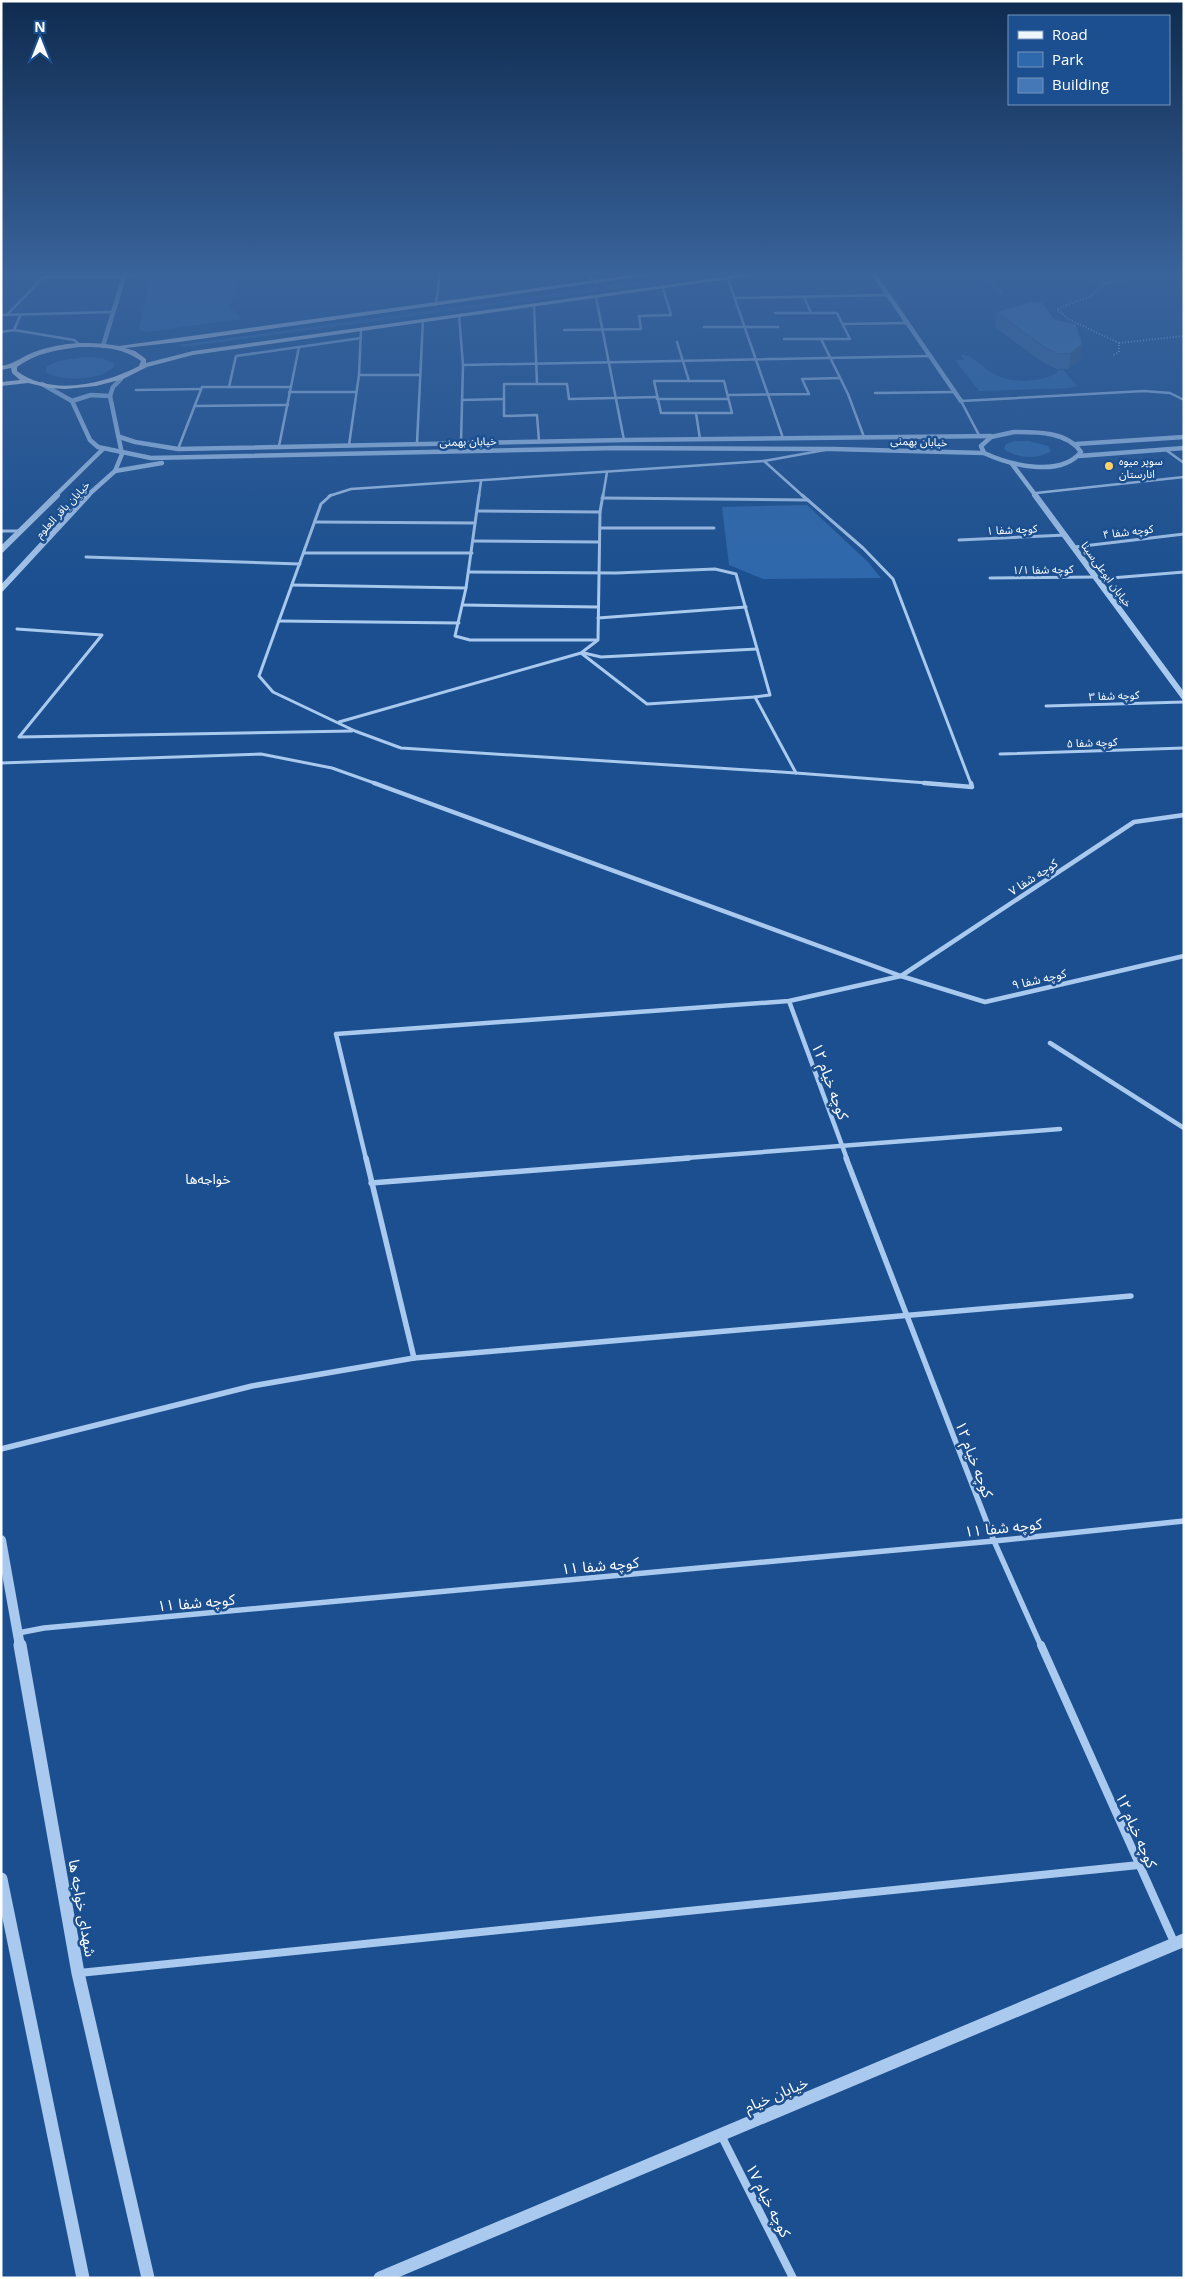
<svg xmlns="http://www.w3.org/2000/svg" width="1185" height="2279" viewBox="0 0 1185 2279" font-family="'Open Sans','Noto Sans Arabic',sans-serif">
  <rect width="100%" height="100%" fill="#1b4f8f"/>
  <!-- green -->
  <g fill="#2e69ad">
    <path d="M703,273H734L184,347L179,345Z"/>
    <path d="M239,277L230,307L242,319L147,332L139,330L149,279Z"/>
    <path d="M962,355C975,356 982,367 992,373C1011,384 1038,383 1057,373V371L1063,370L1077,386L1069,388L979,391L955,360H965L961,356Z"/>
    <path d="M85,357L102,358L113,363L114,366C104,381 60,382 46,372L47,366L58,361Z"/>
    <path d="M1015,441H1029L1048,446L1051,451C1039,460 1015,458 1004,449L1006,444Z"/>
    <path d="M807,505L868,562L881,578L763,579L729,565L722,507Z"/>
  </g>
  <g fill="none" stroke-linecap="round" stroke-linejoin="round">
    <!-- path -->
    <g stroke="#a9c9ee" stroke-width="2" stroke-dasharray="1 2" stroke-linecap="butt">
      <path d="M981,273L1002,294"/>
      <path d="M984,276L1073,277L1106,283L1091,296L1057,309L1068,319L1119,343V352L1112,356"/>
      <path d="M1106,283L1171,274L1184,275"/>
      <path d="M1119,343L1184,336"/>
    </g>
    <!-- minor-far4 -->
    <g stroke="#a9c9ee" stroke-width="2.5">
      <path d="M586,273L596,283"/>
      <path d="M125,275L269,273"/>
      <path d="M43,277H124"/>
      <path d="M728,279L783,438"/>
      <path d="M596,297L624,440"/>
      <path d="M804,297L811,313"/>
      <path d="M735,298L888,295"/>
      <path d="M436,305L440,273"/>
      <path d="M534,305L537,384"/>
      <path d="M775,313H837L850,339H784"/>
      <path d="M1,315L112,312"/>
      <path d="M7,315L44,276"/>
      <path d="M459,315L463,365L461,442"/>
      <path d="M843,324L907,323"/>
      <path d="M704,327H778"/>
      <path d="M14,330L20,316"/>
      <path d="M564,330L641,329L639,316L671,315L663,288"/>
      <path d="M1,332L14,330L74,340L81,346"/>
      <path d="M821,339L848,394L864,437"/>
      <path d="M677,342L689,381"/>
      <path d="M463,365L930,356"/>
      <path d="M359,375H420"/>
      <path d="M654,381H724L732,413H661Z"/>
      <path d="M229,387L236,356L361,338"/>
      <path d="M136,390L201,389"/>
      <path d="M289,392H356"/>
      <path d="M875,393L955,392"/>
      <path d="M728,395L809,394L802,379L840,378"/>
      <path d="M657,399H728"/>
      <path d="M462,400L504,399"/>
      <path d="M195,406L288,405"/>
      <path d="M696,413L700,439"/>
      <path d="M980,437L961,401L1144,391L1170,393L1184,400"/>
      <path d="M539,441L537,415L504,416V384H567L569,399L657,397"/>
      <path d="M417,443L423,320"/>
      <path d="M349,445L359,375L361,329"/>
      <path d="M279,446L299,347"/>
      <path d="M178,449L202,387H290"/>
      <path d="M1166,450L1184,463"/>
      <path d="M764,461L803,496"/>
      <path d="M764,461L825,450"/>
      <path d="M1036,493L1184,477"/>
      <path d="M329,496L351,489L764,461"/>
      <path d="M479,496L481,481"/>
      <path d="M603,496L607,472"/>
    </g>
    <!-- minor-far3 -->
    <g stroke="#a9c9ee" stroke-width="3">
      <path d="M331,495L321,504L259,676L273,692L355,731L401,748L796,773L940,784"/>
      <path d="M479,495L466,588L455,636L470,640H596"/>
      <path d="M802,495L863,548L893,579L971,784"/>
      <path d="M602,498L808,500"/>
      <path d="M478,511L600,512"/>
      <path d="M315,522L475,523"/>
      <path d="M600,528H714"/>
      <path d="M1,531H21"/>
      <path d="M959,540L1066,535"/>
      <path d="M473,541L599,542"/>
      <path d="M1075,547L1184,534"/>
      <path d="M304,553H472"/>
      <path d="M86,557L300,564"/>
      <path d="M469,572L616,573L715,569L736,574L770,695L755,697L796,773"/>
      <path d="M990,578L1096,577"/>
      <path d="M1099,579L1184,572"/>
      <path d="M292,585L466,588"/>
      <path d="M463,605L598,607"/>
      <path d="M598,618L746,607"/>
      <path d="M279,621L459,623"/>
      <path d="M17,629L102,635L19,737L352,731"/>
      <path d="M581,653L647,704L755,697"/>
      <path d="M584,653L601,657L757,649"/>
      <path d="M1046,706L1184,702"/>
      <path d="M339,722L581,653L598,640L600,512L603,495"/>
      <path d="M1000,754L1184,748"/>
      <path d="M1,763L261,754L332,768L377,784"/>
    </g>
    <!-- minor-far2 -->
    <g stroke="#a9c9ee" stroke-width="4.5">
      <path d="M374,783L901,976L985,1002L1184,956"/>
      <path d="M924,783L972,787L971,783"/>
      <path d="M789,1001L847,1159"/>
      <path d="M1050,1043L1184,1128"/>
      <path d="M366,1159L336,1034L789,1001L901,976L1134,822L1184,815"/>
      <path d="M673,1159L1060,1129"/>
    </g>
    <!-- minor-far1 -->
    <g stroke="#a9c9ee" stroke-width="5.5">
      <path d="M366,1158L414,1358"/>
      <path d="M846,1158L994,1541L1041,1646"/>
      <path d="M371,1183L689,1158"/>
      <path d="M1,1449L252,1386L414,1358L1131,1296"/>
      <path d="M18,1633L44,1628L994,1541L1184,1521"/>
    </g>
    <!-- minor -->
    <g stroke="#a9c9ee" stroke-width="8">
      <path d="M1041,1645L1174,1942"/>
      <path d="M79,1973L1139,1865"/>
      <path d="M721,2135L793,2278"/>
    </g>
    <!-- tertiary-far3 -->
    <g stroke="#a9c9ee" stroke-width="4.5">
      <path d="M873,273L961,401"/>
      <path d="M103,346L125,273"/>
      <path d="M42,384L72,401L90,440L98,447L151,458L617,448L833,449L984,453"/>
      <path d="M72,401L91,395L110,396"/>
      <path d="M1014,432C1036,432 1067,431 1081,452C1060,478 1010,465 984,453L981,446L991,437Z"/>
      <path d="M120,437L135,442L178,449L624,440L991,436"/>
      <path d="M1076,444L1184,437"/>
      <path d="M1079,456L1184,448"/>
      <path d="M1012,464L1036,496"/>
      <path d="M115,471L162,463"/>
      <path d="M55,496L103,449"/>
      <path d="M87,496L115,471L122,454L110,396L113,387L121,379"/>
    </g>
    <!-- tertiary-far2 -->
    <g stroke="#a9c9ee" stroke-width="6">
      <path d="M1035,495L1184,697"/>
      <path d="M1,550L57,495"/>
      <path d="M1,589L88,495"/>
    </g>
    <!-- tertiary-far1 -->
    <path stroke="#a9c9ee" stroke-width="10" d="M1,1540L20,1646"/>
    <!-- tertiary -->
    <g stroke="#a9c9ee" stroke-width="13">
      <path d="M20,1645L78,1973L148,2278"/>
      <path d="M1,1879L83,2278"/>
      <path d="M380,2278L1184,1940"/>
    </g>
    <!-- primary -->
    <path fill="#f0f6ff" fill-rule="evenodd" d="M646,273H665L179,342L125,348L135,351L146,359V363L193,351L752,273H771L193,355L147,367L123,379L96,386L65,389L50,388L28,383L1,386V382L20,380L12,373L11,368L1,370V366C15,364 24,355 37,351C63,342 92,341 119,346ZM79,347C101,347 122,347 141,361L139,366C105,384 51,397 17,371V367C36,353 56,350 79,347Z"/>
  </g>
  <!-- wall -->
  <path fill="#3a679d" d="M996,312L1054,319L1082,344L1080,359L1068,369H1057L1044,363L995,327Z"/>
  <!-- shaded-wall -->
  <path fill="#305480" d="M1082,344L1080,359L1068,369L1071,353Z"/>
  <!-- building -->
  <path fill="#4478b7" stroke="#305480" d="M1029,302H1042L1054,319L1076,324L1082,344L1071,353L1059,354L1046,348L996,312Z"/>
  <!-- sky -->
  <linearGradient id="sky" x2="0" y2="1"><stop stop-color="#0f2b4f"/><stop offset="0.46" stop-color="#39639b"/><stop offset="1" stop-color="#39639b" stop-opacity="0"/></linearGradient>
  <rect width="1185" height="593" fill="url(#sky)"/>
  <!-- markers -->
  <circle fill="#ffd166" stroke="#1b4f8f" stroke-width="2" cx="1109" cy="466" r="5"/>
  <g text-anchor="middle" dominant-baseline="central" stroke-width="5" stroke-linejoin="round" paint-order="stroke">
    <!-- far-street labels -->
    <g font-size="11" fill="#fff" stroke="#1b4f8f">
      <text transform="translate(468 441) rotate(-1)">خیابان بهمنی</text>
      <text transform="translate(919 441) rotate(2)">خیابان بهمنی</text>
      <text transform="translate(62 509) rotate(-47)">خیابان باقر العلوم</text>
      <text transform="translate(1012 529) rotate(-3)">کوچه شفا ۱</text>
      <text transform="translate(1128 531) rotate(-7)">کوچه شفا ۴</text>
      <text transform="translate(1043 569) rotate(-1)">کوچه شفا ۱/۱</text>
      <text transform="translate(1107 574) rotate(54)">خیابان ابوعلی‌سینا</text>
      <text transform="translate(1114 695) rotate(-2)">کوچه شفا ۳</text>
      <text transform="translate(1092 742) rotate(-2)">کوچه شفا ۵</text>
    </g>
    <!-- far-poi labels -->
    <g font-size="11" fill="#fff" stroke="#1b4f8f" text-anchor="start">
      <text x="1119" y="460">سوپر میوه<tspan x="1119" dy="13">انارستان</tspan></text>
    </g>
    <!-- street labels -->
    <g font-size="12" fill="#fff" stroke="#1b4f8f">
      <text transform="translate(1033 877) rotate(-33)">کوچه شفا ۷</text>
      <text transform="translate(1039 979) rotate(-13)">کوچه شفا ۹</text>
    </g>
    <!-- neighbourhood labels -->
    <g font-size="14" fill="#fff" stroke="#1b4f8f">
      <text x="208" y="1178">خواجه‌ها</text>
    </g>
    <!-- near-street labels -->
    <g font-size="15" fill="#fff" stroke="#1b4f8f">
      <text transform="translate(831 1081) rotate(70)">کوچه خیام ۱۲</text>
      <text transform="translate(975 1459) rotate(69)">کوچه خیام ۱۲</text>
      <text transform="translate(1003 1527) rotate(-6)">کوچه شفا ۱۱</text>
      <text transform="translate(600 1565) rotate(-5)">کوچه شفا ۱۱</text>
      <text transform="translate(196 1602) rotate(-5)">کوچه شفا ۱۱</text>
      <text transform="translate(1137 1830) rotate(66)">کوچه خیام ۱۲</text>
      <text transform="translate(83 1908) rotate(80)">شهدای خواجه ها</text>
      <text transform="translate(776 2094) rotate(-23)">خیابان خیام</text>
      <text transform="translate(769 2200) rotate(63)">کوچه خیام ۱۷</text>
    </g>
  </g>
  <!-- border -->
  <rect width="1185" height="2279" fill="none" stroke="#ffffff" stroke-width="5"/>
  <!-- legend -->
  <rect x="1008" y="15" width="162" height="90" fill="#1b4f8f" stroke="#7695bc"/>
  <rect x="1018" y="31" width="25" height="8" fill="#f0f6ff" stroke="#7695bc"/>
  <text x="1052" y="40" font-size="15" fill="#ffffff">Road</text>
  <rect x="1018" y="52" width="25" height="15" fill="#2e69ad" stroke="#7695bc"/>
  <text x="1052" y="65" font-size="15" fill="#ffffff">Park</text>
  <rect x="1018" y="78" width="25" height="15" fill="#4478b7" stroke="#7695bc"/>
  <text x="1052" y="90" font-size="15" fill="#ffffff">Building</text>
  <!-- north arrow -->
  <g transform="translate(40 40)" stroke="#1b4f8f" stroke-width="4" paint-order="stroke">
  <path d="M0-4L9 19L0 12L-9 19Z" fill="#ffffff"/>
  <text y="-8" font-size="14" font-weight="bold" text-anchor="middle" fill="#ffffff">N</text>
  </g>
</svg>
